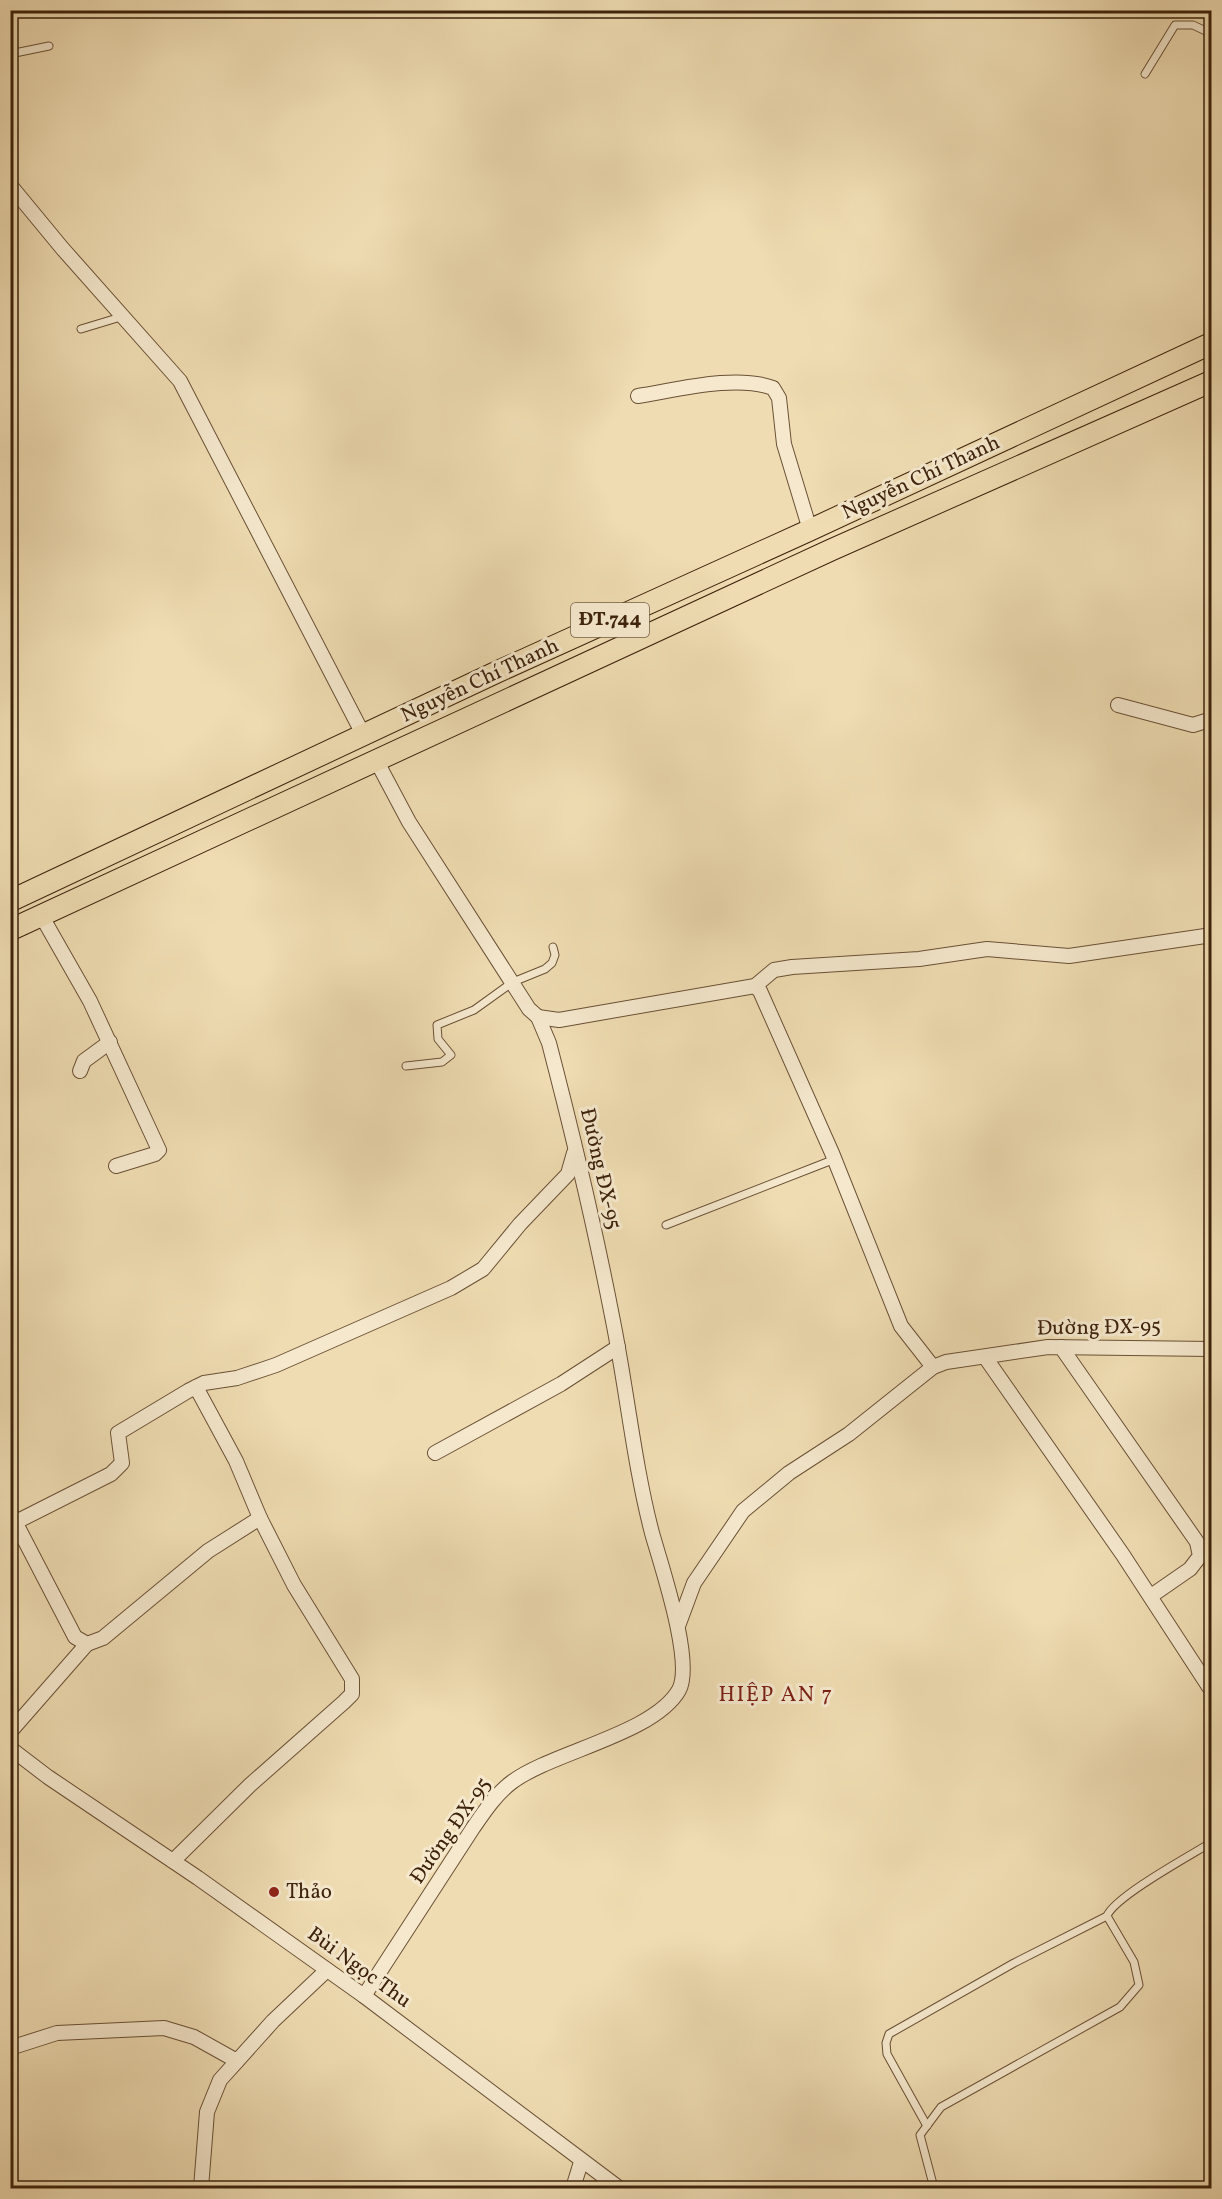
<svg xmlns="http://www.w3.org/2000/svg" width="1222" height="2199" viewBox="0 0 1222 2199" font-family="Vollkorn,serif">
  <rect width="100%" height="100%" fill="#efdcb2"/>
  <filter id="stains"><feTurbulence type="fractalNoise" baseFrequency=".00333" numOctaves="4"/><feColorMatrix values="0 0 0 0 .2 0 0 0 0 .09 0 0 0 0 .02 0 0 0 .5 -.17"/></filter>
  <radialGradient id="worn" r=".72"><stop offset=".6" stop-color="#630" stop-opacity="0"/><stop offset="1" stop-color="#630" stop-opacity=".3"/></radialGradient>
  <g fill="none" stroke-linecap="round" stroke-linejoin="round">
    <!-- service casing -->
    <g stroke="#6a5035" stroke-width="9">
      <g id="service">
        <path d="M10,54L49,46"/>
        <path d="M1145,74L1175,25H1193L1212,34"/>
        <path d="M81,329L124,316"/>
        <path d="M406,1066L442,1062L451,1055L438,1039L437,1025L474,1010L513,982L545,969L552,963L555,955L553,947"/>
        <path d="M666,1225L835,1159"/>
        <path d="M927,2126L887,2054L886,2043L889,2034L1014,1963L1107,1916"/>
        <path d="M934,2188L920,2135L941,2107L1120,2007L1139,1985L1134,1962L1107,1916C1114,1897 1191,1855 1212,1842"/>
      </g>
    </g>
    <!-- minor casing -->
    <g stroke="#6a5035" stroke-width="16">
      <g id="minor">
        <path d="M10,185L62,248L180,381L364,736"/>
        <path d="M638,396C677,390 736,374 773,388L779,398L784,444L810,530"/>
        <path d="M1118,705L1193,725L1212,719"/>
        <path d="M41,915L90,1001L159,1150L155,1154L116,1166"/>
        <path d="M755,986L774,970L792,967L919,959L987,949L1069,956L1212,935"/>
        <path d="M538,1017L559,1020L755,986L760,991L832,1153L901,1326L933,1367"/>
        <path d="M80,1071L84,1061L110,1042"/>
        <path d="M1061,1347L1197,1542L1200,1556L1190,1569L1151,1596"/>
        <path d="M985,1357L1123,1555L1209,1687"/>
        <path d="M196,1387L236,1461L260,1518"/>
        <path d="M435,1453L561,1384L618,1347"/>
        <path d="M10,1512L75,1637L87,1644L103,1638L208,1551L260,1518L294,1585L352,1679V1694L344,1702L250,1785L173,1861"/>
        <path d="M16,1522L111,1474L122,1463L118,1433L188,1391L204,1383L237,1378L276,1365L451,1288L483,1269L520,1224L568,1174L574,1153"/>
        <path d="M678,1626L694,1583L743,1511L789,1473L849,1434L933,1367L946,1362L1048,1347L1212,1349"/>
        <path d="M10,1732L87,1644"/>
        <path d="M10,1748L48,1777L198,1878L364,1996L619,2188"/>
        <path d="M364,1996L473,1828C484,1812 496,1794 512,1782C552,1752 654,1734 679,1690C694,1662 661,1565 652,1533C634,1464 627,1391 613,1321C595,1228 573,1135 549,1043L538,1017L529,1009L409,822L376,760"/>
        <path d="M10,2048L57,2033L164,2028L194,2037L237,2061"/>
        <path d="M201,2188L207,2112L220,2080L273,2021L327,1970"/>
        <path d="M573,2188L581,2162"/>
      </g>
    </g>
    <!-- primary casing -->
    <g stroke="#3d220b" stroke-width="23">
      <g id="primary">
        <path d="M10,901L497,672L810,530L1212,343"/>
        <path d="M10,930L831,550L1212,381"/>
      </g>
    </g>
    <!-- service -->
    <use href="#service" stroke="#f5e8cd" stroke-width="7"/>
    <!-- minor -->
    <use href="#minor" stroke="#f5e8cd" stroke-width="14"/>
    <!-- primary -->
    <use href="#primary" stroke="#efdcb2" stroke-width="21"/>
  </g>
  <!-- markers -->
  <circle fill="#8f2418" stroke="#f5e8cd" stroke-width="2" cx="274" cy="1892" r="6"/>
  <g text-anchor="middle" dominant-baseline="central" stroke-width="6" stroke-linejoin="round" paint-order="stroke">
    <!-- shield labels -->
    <rect fill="#f5e8cd" stroke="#745d45" stroke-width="1.5" x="571" y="603" width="78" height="34" rx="4.5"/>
    <g font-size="20" font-weight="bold" fill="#3d220b">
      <text x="610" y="620">ĐT.744</text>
    </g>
    <!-- street labels -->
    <g font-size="21" fill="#3d220b" stroke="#f5e8cd">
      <text transform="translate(921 478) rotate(-25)">Nguyễn Chí Thanh</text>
      <text transform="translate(480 681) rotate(-25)">Nguyễn Chí Thanh</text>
      <text transform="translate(600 1169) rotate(77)">Đường ĐX-95</text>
      <text transform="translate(1099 1328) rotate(-1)">Đường ĐX-95</text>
      <text transform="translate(451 1831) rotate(-55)">Đường ĐX-95</text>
      <text transform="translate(359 1968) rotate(36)">Bùi Ngọc Thu</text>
    </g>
    <!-- poi labels -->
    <g font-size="21" fill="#3d220b" stroke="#f5e8cd" text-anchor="start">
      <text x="286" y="1892">Thảo</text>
    </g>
    <!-- neighbourhood labels -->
    <g font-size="22" letter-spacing="1.5" fill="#7a1f14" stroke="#f5e8cd">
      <text x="776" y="1695">HIỆP AN 7</text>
    </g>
  </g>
  <!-- margin -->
  <rect width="1222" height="2199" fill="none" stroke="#efdcb2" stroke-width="36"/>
  <rect x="12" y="12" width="1198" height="2175" fill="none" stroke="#3d220b" stroke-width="3"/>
  <rect x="18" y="18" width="1186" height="2163" fill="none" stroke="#3d220b" stroke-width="1.5"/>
  <rect width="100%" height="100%" filter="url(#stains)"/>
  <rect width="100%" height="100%" fill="url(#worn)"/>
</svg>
